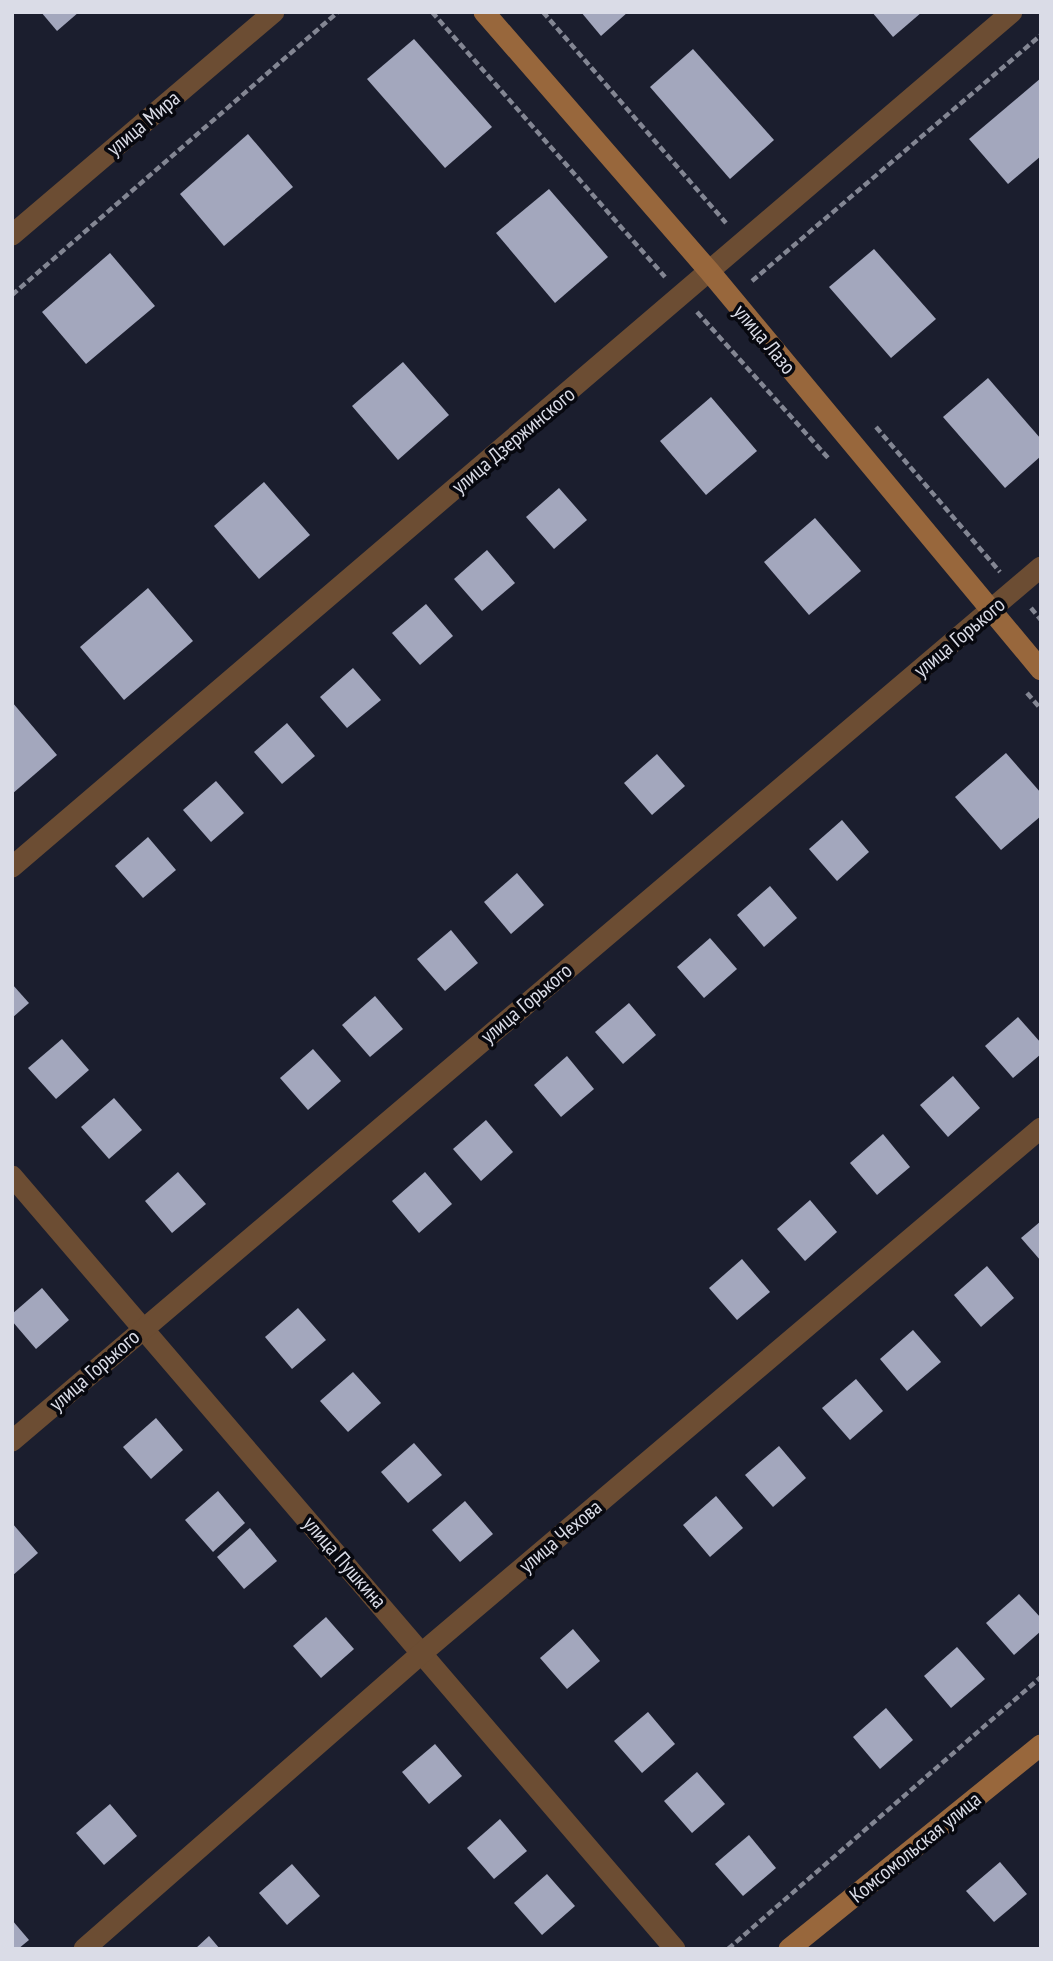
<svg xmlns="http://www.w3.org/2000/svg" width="1053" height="1961" viewBox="0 0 1053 1961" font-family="'PT Sans Narrow',sans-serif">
  <rect width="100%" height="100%" fill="#1b1e2e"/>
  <!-- building -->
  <g fill="#a3a7bd">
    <path d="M41,12H79L57,31Z"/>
    <path d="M581,12H628L601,36Z"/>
    <path d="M872,12H922L893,37Z"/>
    <path d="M414,39L492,127L445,168L367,79Z"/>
    <path d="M693,49L774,140L730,179L650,87Z"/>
    <path d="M1041,78V156L1008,184L969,139Z"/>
    <path d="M248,134L293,187L224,246L180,194Z"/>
    <path d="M549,189L608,257L555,303L496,233Z"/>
    <path d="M874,249L936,319L891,358L829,287Z"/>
    <path d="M110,253L155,306L86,364L42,312Z"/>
    <path d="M403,362L449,415L398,460L352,406Z"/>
    <path d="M988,378L1041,439V456L1005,488L943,417Z"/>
    <path d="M711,397L757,451L706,495L660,441Z"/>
    <path d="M264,482L310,535L259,579L214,526Z"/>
    <path d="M559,488L587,520L554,549L526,517Z"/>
    <path d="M815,518L861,571L809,615L764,562Z"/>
    <path d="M487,550L515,583L482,611L454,579Z"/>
    <path d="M148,588L193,641L124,700L80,647Z"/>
    <path d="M426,604L453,636L420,665L392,633Z"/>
    <path d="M353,668L381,700L347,728L320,697Z"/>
    <path d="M12,702L57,755L12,794Z"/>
    <path d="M287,723L315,756L282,784L254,752Z"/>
    <path d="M1006,753L1041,793V816L1001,850L955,797Z"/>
    <path d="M657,754L685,786L652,815L624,783Z"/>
    <path d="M216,781L244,813L211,842L183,810Z"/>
    <path d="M842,820L869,852L837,881L809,849Z"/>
    <path d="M148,837L176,870L143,898L115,866Z"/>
    <path d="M517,873L544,905L511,934L484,902Z"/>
    <path d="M770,886L797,918L764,947L737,915Z"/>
    <path d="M451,930L478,963L445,991L417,959Z"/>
    <path d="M710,938L737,969L704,998L677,967Z"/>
    <path d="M12,984L29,1003L12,1018Z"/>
    <path d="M375,996L403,1029L370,1057L342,1025Z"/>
    <path d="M629,1003L656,1035L623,1064L595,1032Z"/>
    <path d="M1018,1017L1041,1043V1054L1013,1078L985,1046Z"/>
    <path d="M62,1039L89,1070L56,1099L28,1068Z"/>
    <path d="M313,1049L341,1081L308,1110L280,1078Z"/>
    <path d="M567,1056L594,1089L561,1117L534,1085Z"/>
    <path d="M953,1076L980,1108L948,1137L920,1105Z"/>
    <path d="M114,1098L142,1130L109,1159L81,1127Z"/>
    <path d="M486,1120L513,1152L481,1181L453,1149Z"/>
    <path d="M883,1134L910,1167L877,1195L850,1163Z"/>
    <path d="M178,1172L206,1204L172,1233L145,1201Z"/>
    <path d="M425,1172L452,1204L419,1233L392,1201Z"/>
    <path d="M810,1200L837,1232L805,1261L777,1229Z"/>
    <path d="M1041,1221V1261L1021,1238Z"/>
    <path d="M742,1259L770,1292L737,1320L709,1288Z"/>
    <path d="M987,1266L1014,1298L981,1327L954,1295Z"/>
    <path d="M42,1288L69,1320L36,1349L12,1321V1314Z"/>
    <path d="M298,1308L326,1340L292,1369L265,1337Z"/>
    <path d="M913,1330L941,1362L907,1391L880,1359Z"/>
    <path d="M353,1372L381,1403L348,1432L320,1401Z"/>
    <path d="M856,1379L883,1411L850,1440L822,1408Z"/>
    <path d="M156,1418L183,1450L151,1479L123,1447Z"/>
    <path d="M414,1443L442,1475L408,1503L381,1472Z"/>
    <path d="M779,1446L806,1478L773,1507L745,1475Z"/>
    <path d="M218,1491L245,1523L213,1552L185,1520Z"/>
    <path d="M716,1496L743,1528L710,1557L683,1525Z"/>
    <path d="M465,1501L493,1534L460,1562L432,1530Z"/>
    <path d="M12,1523L38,1553L12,1576Z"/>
    <path d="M250,1528L277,1561L244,1589L217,1557Z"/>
    <path d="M1019,1594L1041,1618V1631L1014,1655L986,1623Z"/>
    <path d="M326,1617L354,1649L321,1678L293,1646Z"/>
    <path d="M573,1629L600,1661L567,1689L540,1658Z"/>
    <path d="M957,1647L985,1679L951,1708L924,1676Z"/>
    <path d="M886,1708L913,1740L880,1769L853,1737Z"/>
    <path d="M648,1712L675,1744L642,1773L614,1741Z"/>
    <path d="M435,1744L462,1776L429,1804L402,1772Z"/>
    <path d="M697,1772L725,1804L692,1833L664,1801Z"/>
    <path d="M110,1804L137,1836L104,1865L76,1833Z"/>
    <path d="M500,1819L527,1851L494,1879L467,1848Z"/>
    <path d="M749,1835L776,1868L743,1896L715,1864Z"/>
    <path d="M1000,1862L1027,1894L994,1922L966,1891Z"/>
    <path d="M292,1864L320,1896L287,1925L259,1893Z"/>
    <path d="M547,1874L575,1906L542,1935L514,1903Z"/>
    <path d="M12,1920L29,1940L18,1949H12Z"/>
    <path d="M209,1936L220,1949H195Z"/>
  </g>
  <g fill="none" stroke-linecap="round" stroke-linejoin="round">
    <!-- path -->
    <g stroke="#838693" stroke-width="4.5" stroke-dasharray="7 3.5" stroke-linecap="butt">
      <path d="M432,12L665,277"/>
      <path d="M543,12L726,223"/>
      <path d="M752,281L1041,35"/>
      <path d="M12,295L338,12"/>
      <path d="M697,312L829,459"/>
      <path d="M876,427L1000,572"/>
      <path d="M1031,608L1041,620"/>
      <path d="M1027,693L1041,709"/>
      <path d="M728,1949L1041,1677"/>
    </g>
    <!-- street -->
    <g stroke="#6c4d33" stroke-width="21">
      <path d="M12,235L274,12"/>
      <path d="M12,867L1012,12"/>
      <path d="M12,1176L675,1949"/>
      <path d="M12,1441L1041,567"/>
      <path d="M84,1949L422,1653L1041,1128"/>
    </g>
    <!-- secondary -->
    <g stroke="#98673c" stroke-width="21">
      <path d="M484,12L710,272L1041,670"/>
      <path d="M789,1949L1041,1745"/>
    </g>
  </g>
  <g text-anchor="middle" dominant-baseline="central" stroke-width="7" stroke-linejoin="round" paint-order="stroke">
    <!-- street labels -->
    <g font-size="21" fill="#dadce7" stroke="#07080f">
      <text transform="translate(143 123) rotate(-40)">улица Мира</text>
      <text transform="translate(765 339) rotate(50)">улица Лазо</text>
      <text transform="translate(513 440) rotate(-40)">улица Дзержинского</text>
      <text transform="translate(959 637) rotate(-40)">улица Горького</text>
      <text transform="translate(526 1003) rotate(-40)">улица Горького</text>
      <text transform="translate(94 1370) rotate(-41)">улица Горького</text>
      <text transform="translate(560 1536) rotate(-40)">улица Чехова</text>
      <text transform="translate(345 1562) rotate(49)">улица Пушкина</text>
      <text transform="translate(915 1847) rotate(-39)">Комсомольская улица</text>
    </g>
  </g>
  <!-- border -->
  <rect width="1053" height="1961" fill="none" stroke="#dadce7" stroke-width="28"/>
</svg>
